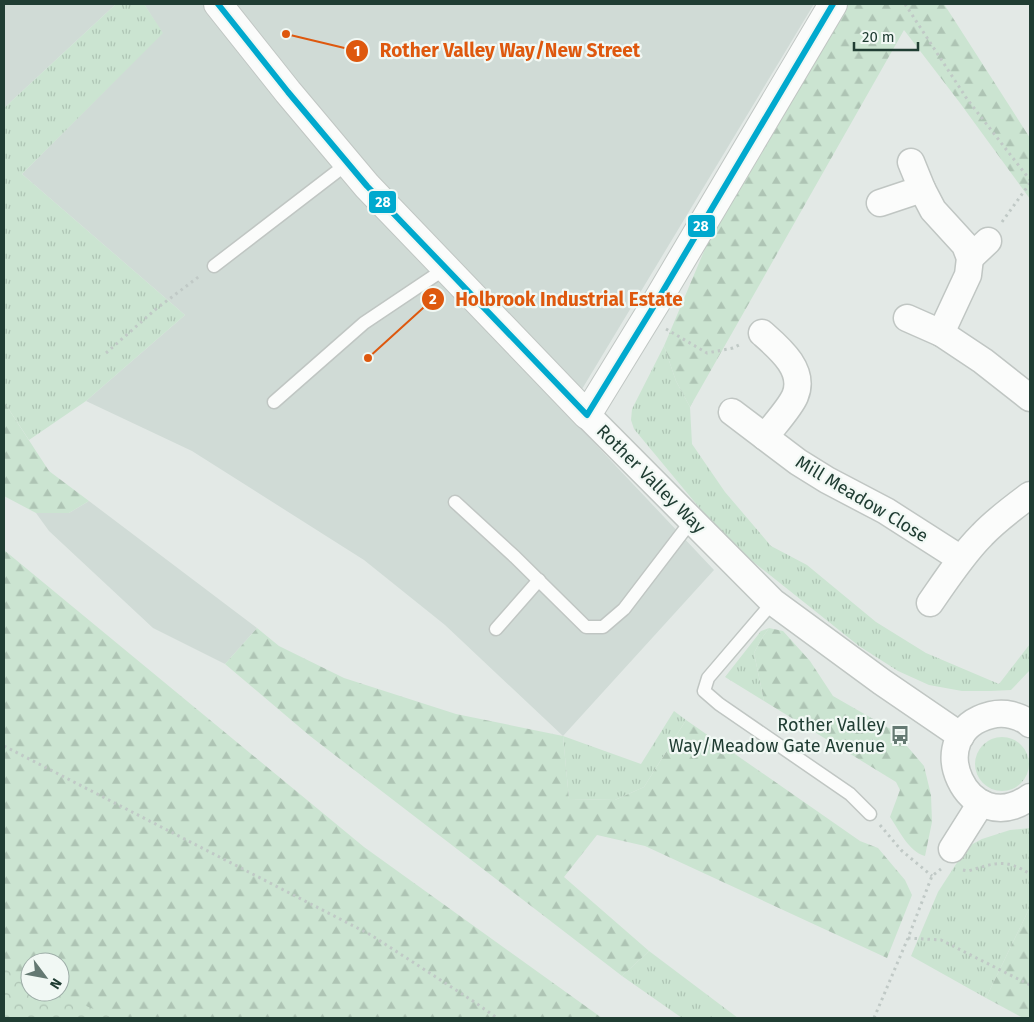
<svg xmlns="http://www.w3.org/2000/svg" width="1034" height="1022" viewBox="0 0 1034 1022" font-family="'Fira Sans',sans-serif">
  <defs>
    <pattern id="grass-tufts" width="24" height="20" patternUnits="userSpaceOnUse" patternTransform="scale(1.25)"><rect width="24" height="20" fill="#cbe4d1"/><path d="M3 7l-1-3M5 7V3M7 7l1-3M15 17l-1-3M17 17v-4M19 17l1-3" fill="none" stroke="#aec4b4"/></pattern>
    <pattern id="forest-firs" width="22" height="20" patternUnits="userSpaceOnUse" patternTransform="scale(1.25)"><rect width="22" height="20" fill="#cbe4d1"/><path d="M5 1l3.5 6h-7zM16 11l3.5 6h-7z" fill="#aec4b4"/></pattern>
    <pattern id="park-crowns" width="20" height="18" patternUnits="userSpaceOnUse" patternTransform="scale(1.25)"><rect width="20" height="18" fill="#cbe4d1"/><path d="M2 6a3 3 0 1 1 6 0M12 15a3 3 0 1 1 6 0" fill="none" stroke="#aec4b4"/></pattern>
  </defs>
  <rect width="100%" height="100%" fill="#e3e9e6"/>
  <!-- built -->
  <g fill="#d0dbd6">
    <path d="M4,4H116L4,108Z"/>
    <path d="M144,4H814L567,414L714,570L563,736L445,625L364,560L192,451L86,401L185,315L22,174L162,33Z"/>
    <path d="M89,501L257,628L225,664L153,628L49,531L36,513H69Z"/>
  </g>
  <!-- grass -->
  <g fill="url(#grass-tufts)">
    <path d="M116,4H144L163,33L22,174L185,315L86,401L29,440L4,402V108Z"/>
    <path d="M664,346L676,381L690,407L692,444L725,492L771,546L807,565L876,622L926,653L999,684L1030,644V670L1011,690L991,691H962L929,685L898,671L859,646L727,541L634,429L631,420L632,409Z"/>
    <path d="M769,628L762,638L754,653L764,701L725,677L761,631Z"/>
    <path d="M674,711L686,720L644,787L615,800L569,799L563,736L641,764Z"/>
    <circle cx="1002" cy="764" r="27"/>
    <path d="M1030,828V907L986,998L911,956L938,892L967,847L982,839L1010,830Z"/>
    <path d="M649,951L738,1018H682L622,976Z"/>
  </g>
  <!-- forest -->
  <g fill="url(#forest-firs)" fill-rule="evenodd">
    <path d="M848,4H944L1030,138V199L960,103L904,30L690,407L676,381L664,346L707,244L770,139Z"/>
    <path d="M4,402L49,471L89,501L69,513H36L4,496Z"/>
    <path d="M4,550L364,847L602,1018H4ZM30,962H60V992H30Z"/>
    <path d="M257,628L279,646L344,678L456,714L563,736L569,799L615,800L644,787L686,720L860,841L878,848L905,880L912,895L887,958L645,846L597,835L564,877L649,951L622,976L310,736L225,664Z"/>
    <path d="M769,628L783,631L810,661L833,696L894,731L924,766L931,795L932,822L925,856C909,852 899,830 890,817L900,790L896,782L764,701L754,653L762,638Z"/>
    <path d="M1030,907V1018H1023L986,998Z"/>
  </g>
  <!-- park -->
  <path fill="url(#park-crowns)" d="M4,969L30,981V992H55L113,1018H4Z"/>
  <g fill="none" stroke-linecap="round" stroke-linejoin="round">
    <!-- service casing -->
    <g stroke="#c0c6c3" stroke-width="15">
      <g id="service">
        <path d="M214,266L348,163"/>
        <path d="M274,402L364,323L446,268"/>
        <path d="M455,502L515,557L586,627H603L624,609L692,520"/>
        <path d="M773,602L708,678L704,691L719,704L850,794L870,814"/>
        <path d="M496,629L539,580"/>
      </g>
    </g>
    <!-- minor casing -->
    <g stroke="#c0c6c3" stroke-width="29">
      <g id="minor">
        <path d="M922,189L933,210L965,245L970,258L968,275L941,333"/>
        <path d="M880,203L922,189L911,162"/>
        <path d="M970,258L988,241"/>
        <path d="M907,318L941,333L983,361L1030,398"/>
        <path d="M762,333C779,348 806,370 795,396C790,408 773,426 765,437"/>
        <path d="M732,412L798,462L827,480L886,511L961,559"/>
        <path d="M587,415L773,602L882,682L961,736"/>
        <path d="M930,603C946,580 962,555 982,535C996,520 1014,507 1030,495"/>
        <path d="M1030,724C1020,715 1004,712 991,715C918,733 968,842 1030,797"/>
        <path d="M952,849L981,803"/>
      </g>
    </g>
    <!-- tertiary casing -->
    <g stroke="#c0c6c3" stroke-width="30">
      <path id="tertiary" d="M218,4L288,92L367,186L587,415L657,301L833,4"/>
    </g>
    <!-- path -->
    <g stroke="#c0c9c6" stroke-width="3" stroke-dasharray="2.5 4" stroke-linecap="butt">
      <path d="M905,4L967,99L1030,180"/>
      <path d="M1002,222L1030,183"/>
      <path d="M666,329L707,353L733,348L741,344"/>
      <path d="M106,353L156,309L201,275"/>
      <path d="M4,746L371,935L476,1003L497,1018"/>
      <path d="M880,825L901,850L932,876"/>
      <path d="M963,870L968,871C995,863 1005,858 1030,874"/>
      <path d="M908,938L941,940L1030,985"/>
      <path d="M874,1018L908,938L932,876L941,869"/>
    </g>
    <!-- service -->
    <use href="#service" stroke="#fbfcfb" stroke-width="12"/>
    <!-- minor -->
    <use href="#minor" stroke="#fbfcfb" stroke-width="26"/>
    <!-- tertiary -->
    <use href="#tertiary" stroke="#fbfcfb" stroke-width="28"/>
    <!-- bus-1 casing -->
    <g stroke="#f1f8f4" stroke-width="10">
      <path id="bus-1" d="M218,4L288,92L367,186L587,415L657,301L833,4"/>
    </g>
    <!-- bus-1 -->
    <use href="#bus-1" stroke="#00a9ce" stroke-width="6"/>
  </g>
  <!-- icons -->
  <defs>
    <g id="bus-bare" transform="scale(1.5)"><path d="M-5-6H5V4H4V6H2V4H-2V6H-4V4H-5ZM-3.5-4V0h7V-4ZM-3.5 1.2v1.5H-2V1.2ZM2 1.2v1.5H3.5V1.2Z" fill="#647972" stroke="#f1f8f4" stroke-width="2.5" paint-order="stroke"/></g>
  </defs>
  <g fill-rule="evenodd">
    <use href="#bus-bare" x="900" y="735"/>
  </g>
  <g text-anchor="middle" dominant-baseline="central" stroke-width="4.5" stroke-linejoin="round" paint-order="stroke">
    <!-- street labels -->
    <g font-size="18" fill="#203d33" stroke="#f1f8f4">
      <text transform="translate(651 479) rotate(45)">Rother Valley Way</text>
      <text transform="translate(862 499) rotate(31)">Mill Meadow Close</text>
    </g>
    <!-- poi labels -->
    <g font-size="18" fill="#203d33" stroke="#f1f8f4" text-anchor="end">
      <text x="885" y="725">Rother Valley<tspan x="885" dy="21">Way/Meadow Gate Avenue</tspan></text>
    </g>
  </g>
  <!-- callouts -->
  <path fill="none" stroke="#de580e" stroke-width="2" d="M286 34L357 51M368 358L433 299"/>
  <g fill="#de580e" stroke="#f1f8f4" stroke-width="2">
    <circle cx="286" cy="34" r="5"/>
    <circle cx="368" cy="358" r="5"/>
    <circle cx="357" cy="51" r="12"/>
    <circle cx="433" cy="299" r="12"/>
  </g>
  <g font-size="15" text-anchor="middle" font-weight="bold" fill="#fff">
    <text x="357" y="56">1</text>
    <text x="433" y="304">2</text>
  </g>
  <g font-size="19" text-anchor="middle" font-weight="bold" fill="#de580e" stroke="#f1f8f4" stroke-width="4.5" stroke-linejoin="round" paint-order="stroke">
    <text x="510" y="57">Rother Valley Way/New Street</text>
    <text x="569" y="306">Holbrook Industrial Estate</text>
  </g>
  <g stroke="#f1f8f4" stroke-width="2">
    <rect x="368" y="190" width="29" height="24" rx="5" fill="#00a9ce"/>
    <rect x="687" y="214" width="29" height="24" rx="5" fill="#00a9ce"/>
  </g>
  <g font-size="14" text-anchor="middle" font-weight="bold" fill="#fff">
    <text x="383" y="207">28</text>
    <text x="701" y="231">28</text>
  </g>
  <!-- border -->
  <rect width="1034" height="1022" fill="none" stroke="#203d33" stroke-width="10"/>
  <!-- north arrow -->
  <g transform="translate(45 977) rotate(122)"><circle r="24" fill="#f1f8f4" stroke="#9dada7"/>
  <path d="M0-4L9 19L0 12L-9 19Z" fill="#647972"/>
  <text y="-8" font-size="14" font-weight="bold" text-anchor="middle" fill="#203d33">N</text>
  </g>
  <!-- scale -->
  <path d="M854 42v8h64v-8" fill="none" stroke="#203d33" stroke-width="2.5"/>
  <text x="862" y="42" font-size="15" fill="#203d33" stroke="#f1f8f4" stroke-width="4" paint-order="stroke">20 m</text>
</svg>
